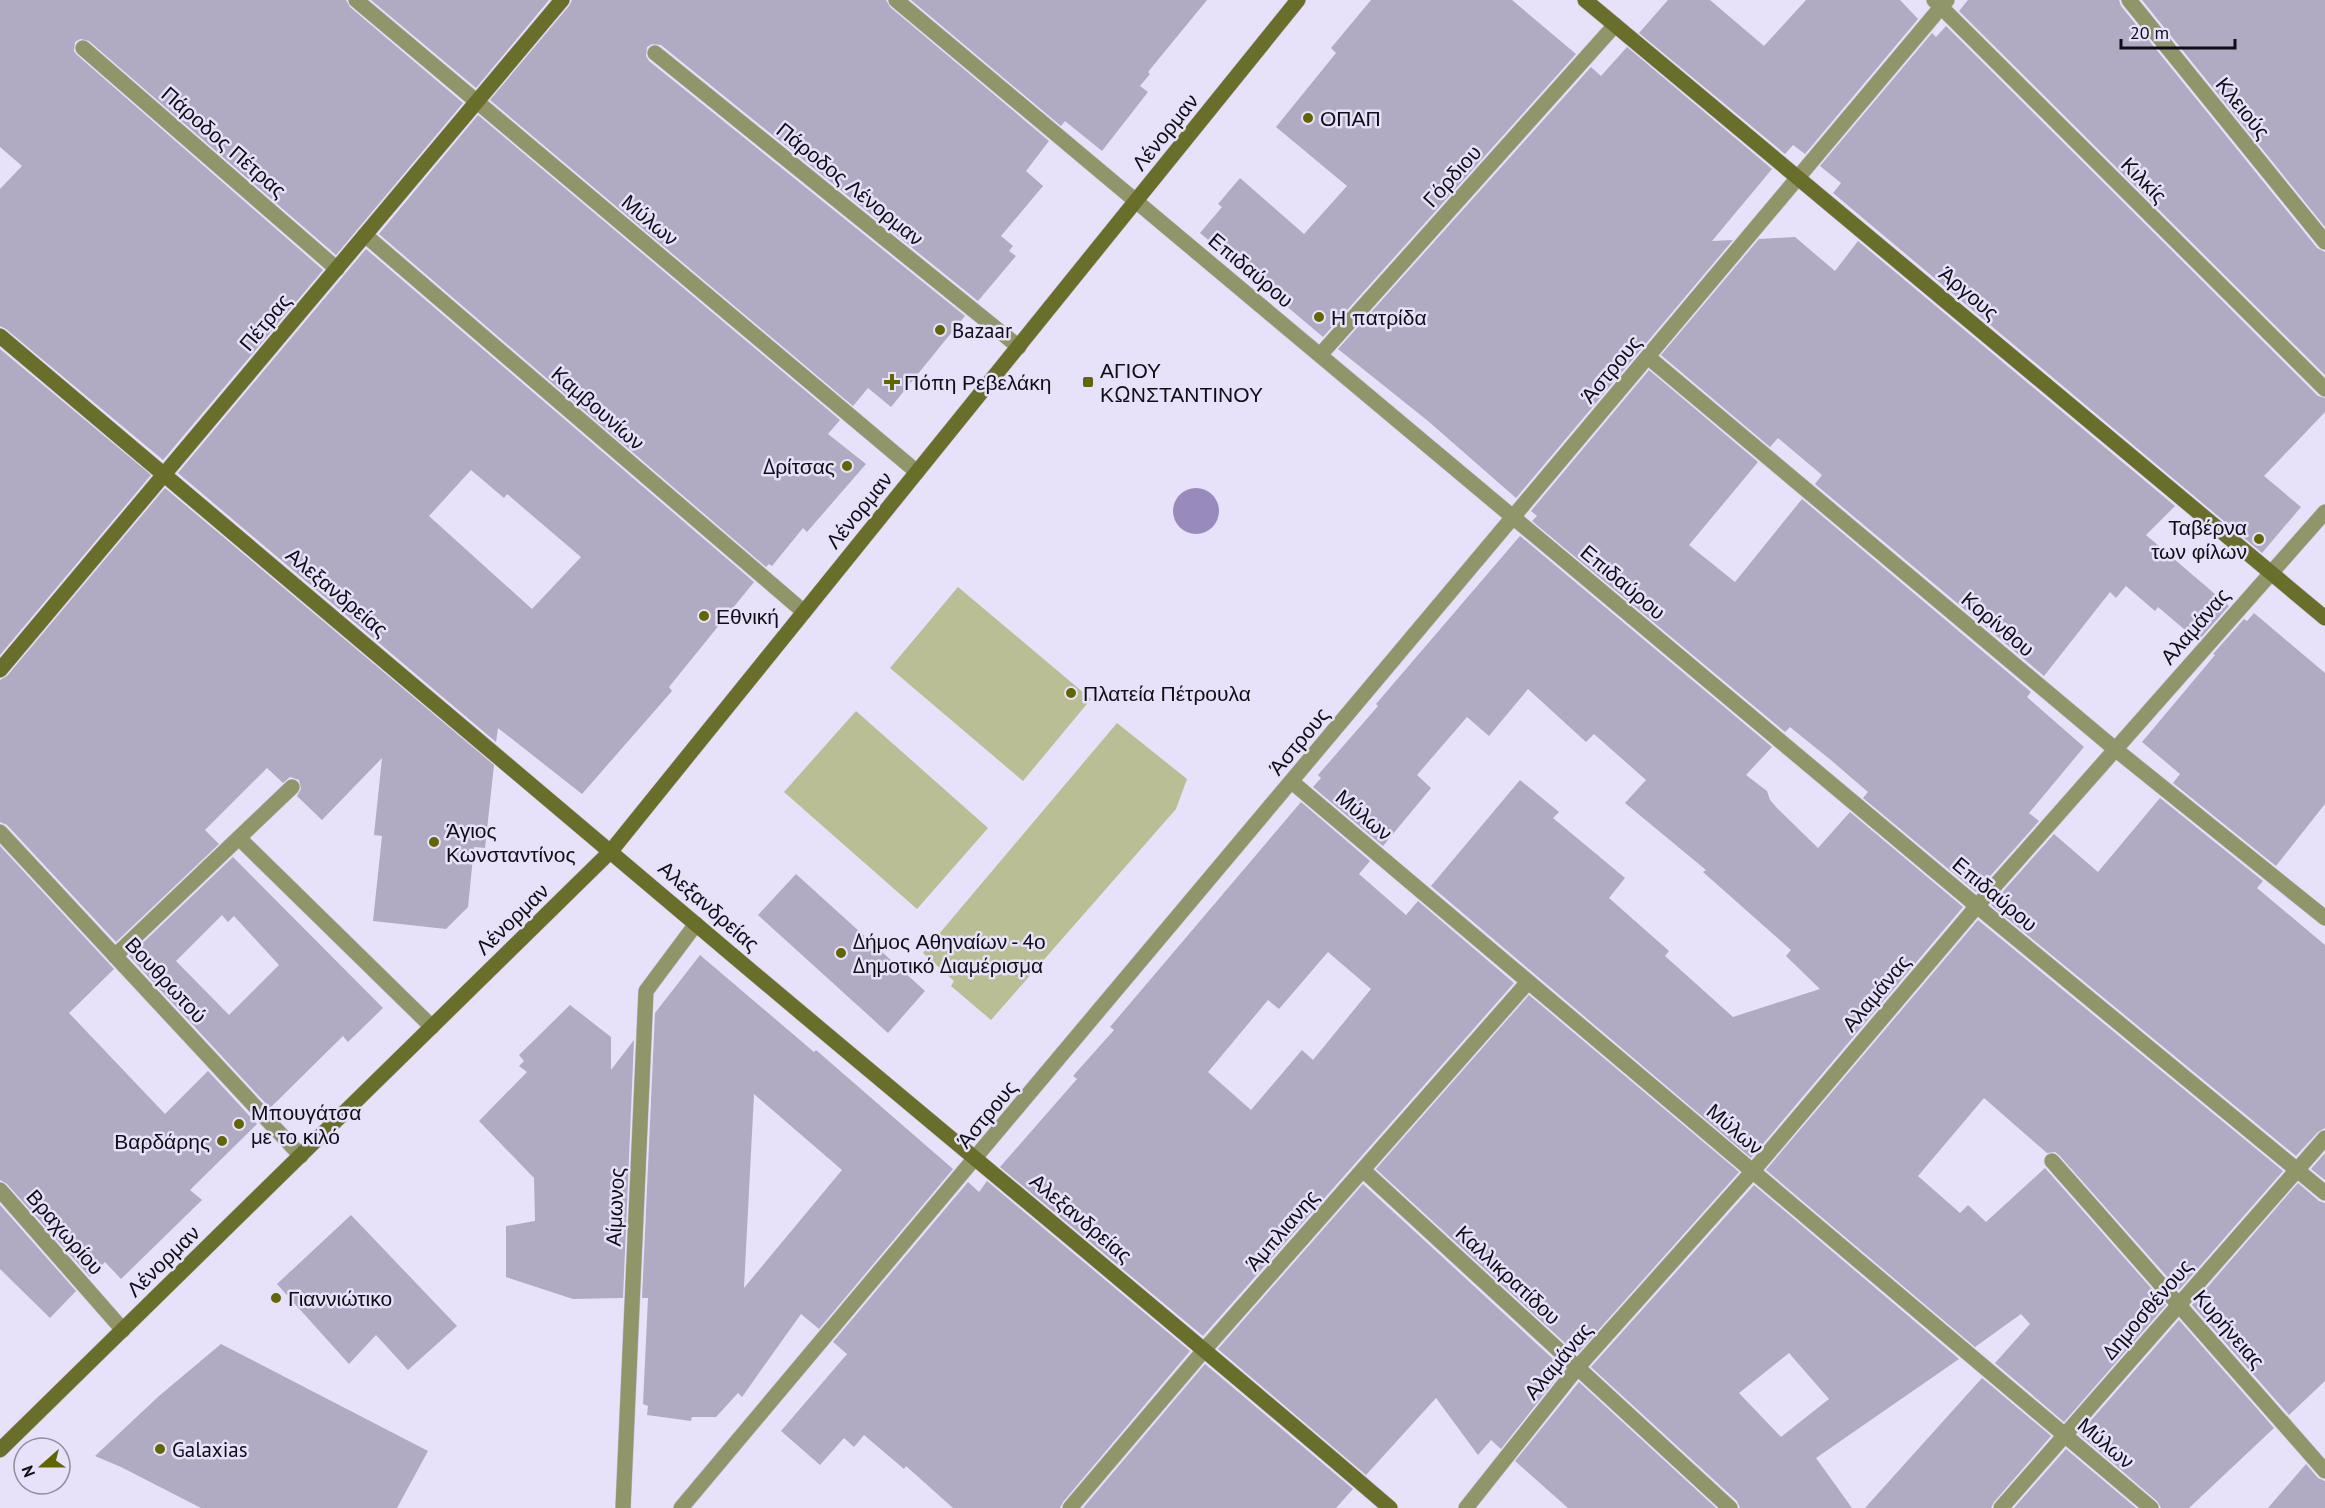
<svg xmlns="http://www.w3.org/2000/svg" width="2325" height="1508" viewBox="0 0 2325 1508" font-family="'PT Sans',sans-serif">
  <rect width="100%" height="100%" fill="#e7e1fa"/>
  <!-- green -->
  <g fill="#b9be95">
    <path d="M958,587L1091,699L1023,781L890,668Z"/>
    <path d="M856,711L988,828L917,909L784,792Z"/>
    <path d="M1117,723L1187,779L1176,809L991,1020L951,986L954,981L923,953Z"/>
  </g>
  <!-- water -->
  <circle fill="#988abc" cx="1196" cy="511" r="23"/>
  <!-- building -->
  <g fill="#b0aac2" fill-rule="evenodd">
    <path d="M0,0H346L350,7L463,103L336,255L89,41L80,39L75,42L74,51L77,55L323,270L163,460L6,329L0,326V189L22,166L0,147Z"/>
    <path d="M371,0H549L476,88Z"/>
    <path d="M572,0H886L890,7L1049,141L1026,171L1043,186L1001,236L1013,246L1009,251L1016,256L978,301L661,45L652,44L647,47L646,56L649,61L965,316L891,407L868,388L853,406L490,100L569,6Z"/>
    <path d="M911,0H1207L1148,72L1150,74L1140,86L1148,92L1102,151L1065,121L1061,126Z"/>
    <path d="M1371,0H1512L1576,54L1323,337L1200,233L1222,207L1218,204L1240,178L1304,234L1347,186L1276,127L1336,53L1331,48Z"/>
    <path d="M1668,0H1710L1764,46L1806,0H1900L1918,19L1805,154L1793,145L1785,154L1639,33Z"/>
    <path d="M1968,0H2119L2121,6L2317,248L2325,252V375L1959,11Z"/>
    <path d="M2142,0H2325V227Z"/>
    <path d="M1946,26L2318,396L2325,398V412L2264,476L2301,507L2262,553L1833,193L1841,183L1820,166L1932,33L1936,37Z"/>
    <path d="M1627,47L1772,169L1712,241L1733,240L1516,498L1428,421L1338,349L1591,67L1601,76Z"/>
    <path d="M478,115L840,420L828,434L866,464L807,532L803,528L772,566L769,564L766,567L379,234Z"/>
    <path d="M1795,237L1835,271L1858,241L2175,506L2146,535L2229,606L2198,641L2158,607L2155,611L2126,586L2116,598L2110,592L2044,676L1815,484L1822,475L1778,438L1770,447L1661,355L1759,239Z"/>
    <path d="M366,249L754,582L669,687L672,691L582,794L498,728L496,742L178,473ZM471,470L504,498L507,494L581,557L532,609L429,516Z"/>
    <path d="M0,349L151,475L0,655Z"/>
    <path d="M1649,370L1758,462L1689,545L1735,582L1802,499L2031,692L2027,697L2084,747L2029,813L2039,821L1976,892L1863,798L1868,792L1832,761L1790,727L1785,732L1532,521L1537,516L1531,511Z"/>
    <path d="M165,488L494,765L485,848L474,847L468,907L446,929L373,921L382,836L374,835L382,758L322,820L297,796L301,789L299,780L290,777L283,783L267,768L205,830L219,844L116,942L7,825L0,822V680L7,676Z"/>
    <path d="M1520,536L1772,747L1746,775L1767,791L1770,800L1777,808L1818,848L1850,812L1963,907L1751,1158L1431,886L1520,780L1559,812L1553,818L1625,878L1609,898L1669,951L1665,956L1733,1017L1820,989L1786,956L1791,950L1703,872L1706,870L1625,803L1646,780L1594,734L1586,742L1528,689L1489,736L1467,717L1417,775L1431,788L1383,846L1313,787L1321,778L1318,775L1378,706L1376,704Z"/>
    <path d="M2254,613L2325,673V804L2276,866L2173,783L2180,774L2142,742L2215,655L2213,654L2244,619L2247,621Z"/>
    <path d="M2160,798L2263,881L2257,888L2325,945V1128L2318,1132L2296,1156L1991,905L2054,834L2098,872Z"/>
    <path d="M1301,802L1370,861L1359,874L1406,915L1418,901L1514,983L1203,1336L1000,1167L1077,1079L1073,1076L1114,1030L1110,1027ZM1328,952L1371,989L1313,1060L1302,1050L1251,1110L1208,1072L1268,1000L1279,1009Z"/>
    <path d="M0,846L114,969L69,1013L165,1114L208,1071L257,1124L190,1190L202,1200L121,1279L105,1262L90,1277L7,1184L0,1180Z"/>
    <path d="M233,857L383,1008L348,1042L343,1036L270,1108L129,956ZM222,915L228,922L234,916L279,965L229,1015L176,961Z"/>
    <path d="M796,874L925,991L888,1033L758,915Z"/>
    <path d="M1978,920L2283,1171L2179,1290L2059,1155L2055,1152L2047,1153L1984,1098L1918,1176L1960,1213L1968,1205L1986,1222L2045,1168L2166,1305L2064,1422L1995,1363L2030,1324L2021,1314L1975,1347L1766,1170Z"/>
    <path d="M700,955L814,1052L816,1050L953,1169L819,1329L801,1314L742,1397L738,1393L716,1417H692L691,1421L647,1415L648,1406L643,1404L648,1298H642L655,1013ZM754,1094L842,1170L744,1288Z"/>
    <path d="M1529,995L1739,1172L1577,1354L1376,1169Z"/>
    <path d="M570,1005L611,1037V1070L634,1040L623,1298L573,1299L506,1277V1226L535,1221L534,1178L479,1121L527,1072L519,1066L524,1061L519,1055Z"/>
    <path d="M2325,1153V1180L2311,1169Z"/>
    <path d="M987,1181L1190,1351L1063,1502L1060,1508H953L906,1466L904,1469L864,1435L854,1447L844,1438L820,1465L781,1431L847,1354L833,1342L968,1182L979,1192Z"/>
    <path d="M2298,1183L2319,1201L2325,1203V1381L2289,1415L2192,1305Z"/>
    <path d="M1363,1184L1564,1369L1501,1449L1491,1440L1478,1455L1436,1398L1366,1475L1218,1349Z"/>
    <path d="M1754,1185L1959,1359L1816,1458L1852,1508H1740L1737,1501L1591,1367ZM1789,1353L1829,1399L1781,1437L1739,1393Z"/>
    <path d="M0,1205L76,1291L50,1318L0,1269Z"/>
    <path d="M351,1215L457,1326L408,1370L376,1335L349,1364L277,1284Z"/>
    <path d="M2179,1320L2274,1428L2189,1508H2161L2157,1501L2079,1434Z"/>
    <path d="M221,1344L428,1451L397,1508H201L121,1467L95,1456L159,1396Z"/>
    <path d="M1205,1364L1353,1489L1336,1508H1083Z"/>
    <path d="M1982,1378L2051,1436L1994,1502L1991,1508H1865Z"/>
    <path d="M1579,1382L1716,1508H1568L1515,1461Z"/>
    <path d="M2066,1449L2136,1508H2014Z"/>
    <path d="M2306,1464L2318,1478L2325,1481V1508H2268Z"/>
  </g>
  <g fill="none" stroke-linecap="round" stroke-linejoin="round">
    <!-- lane casing -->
    <g stroke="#c4bfd5" stroke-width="16">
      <g id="lane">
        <path d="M2129,0L2325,242"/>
        <path d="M83,48L337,269"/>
        <path d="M365,235L804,612"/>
        <path d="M1320,355L1615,25"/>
        <path d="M115,956L292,787"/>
      </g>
    </g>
    <!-- street casing -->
    <g stroke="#c4bfd5" stroke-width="16">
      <g id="street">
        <path d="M356,0L917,472"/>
        <path d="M896,0L1977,906L2325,1193"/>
        <path d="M1934,0L2325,389"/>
        <path d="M655,53L1019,347"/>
        <path d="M1648,357L2115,749L2325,918"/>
        <path d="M1292,782L2151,1508"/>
        <path d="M0,832L301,1156"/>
        <path d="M239,838L432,1027"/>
        <path d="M2052,1161L2325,1471"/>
        <path d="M1363,1170L1730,1508"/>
        <path d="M0,1190L123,1330"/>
        <path d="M623,1508L646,991L696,924"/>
        <path d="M681,1508L1947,0"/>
        <path d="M1070,1508L1205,1349L1528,982"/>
        <path d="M1466,1508L1577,1368L1752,1172L1977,906L2325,512"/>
        <path d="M2001,1508L2325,1138"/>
      </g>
    </g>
    <!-- secondary casing -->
    <g stroke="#c4bfd5" stroke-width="16">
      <g id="secondary">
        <path d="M1585,0L2325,618"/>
        <path d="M0,336C233,532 466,728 698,926C928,1121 1161,1311 1390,1508"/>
        <path d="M0,670L562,0"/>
        <path d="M0,1450L611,851L1298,0"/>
      </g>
    </g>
    <!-- lane -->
    <use href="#lane" stroke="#91956a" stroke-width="15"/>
    <!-- street -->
    <use href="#street" stroke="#91956a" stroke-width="15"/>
    <!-- secondary -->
    <use href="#secondary" stroke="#696e2a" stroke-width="15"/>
  </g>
  <!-- markers -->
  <g fill="#616603" stroke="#e7e1fa" stroke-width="2">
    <circle cx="1308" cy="118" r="6"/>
    <circle cx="1319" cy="317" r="6"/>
    <circle cx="940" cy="330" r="6"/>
    <path d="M889 373h6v6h6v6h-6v6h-6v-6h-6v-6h6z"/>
    <rect x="1082" y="376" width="12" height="12" rx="3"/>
    <circle cx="847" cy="466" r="6"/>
    <circle cx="2259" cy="539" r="6"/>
    <circle cx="704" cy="616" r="6"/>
    <circle cx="1071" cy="693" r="6"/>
    <circle cx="434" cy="842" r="6"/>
    <circle cx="841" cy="953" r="6"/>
    <circle cx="239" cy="1124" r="6"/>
    <circle cx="222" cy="1141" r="6"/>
    <circle cx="276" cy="1298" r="6"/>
    <circle cx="160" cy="1449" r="6"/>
  </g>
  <g text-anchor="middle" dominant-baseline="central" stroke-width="5" stroke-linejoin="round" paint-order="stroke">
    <!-- street labels -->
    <g font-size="21" fill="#0f0d15" stroke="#e7e1fa">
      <text transform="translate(2243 108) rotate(51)">Κλειούς</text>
      <text transform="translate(1165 132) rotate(-51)">Λένορμαν</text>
      <text transform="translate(224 142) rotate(41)">Πάροδος Πέτρας</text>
      <text transform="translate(1452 176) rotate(-48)">Γόρδιου</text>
      <text transform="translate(2144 180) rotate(45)">Κιλκίς</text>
      <text transform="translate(850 184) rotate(39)">Πάροδος Λένορμαν</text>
      <text transform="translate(650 220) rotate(40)">Μύλων</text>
      <text transform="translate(1251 270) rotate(40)">Επιδαύρου</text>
      <text transform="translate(1969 293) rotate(40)">Άργους</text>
      <text transform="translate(265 322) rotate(-50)">Πέτρας</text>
      <text transform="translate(1611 369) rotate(-50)">Άστρους</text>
      <text transform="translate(598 408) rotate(41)">Καμβουνίων</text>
      <text transform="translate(859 510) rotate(-51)">Λένορμαν</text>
      <text transform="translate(1623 582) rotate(40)">Επιδαύρου</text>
      <text transform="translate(337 592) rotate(40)">Αλεξανδρείας</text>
      <text transform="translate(1998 624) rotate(40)">Κορίνθου</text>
      <text transform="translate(2195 626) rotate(-49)">Αλαμάνας</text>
      <text transform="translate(1299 741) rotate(-50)">Άστρους</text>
      <text transform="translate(1364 815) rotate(40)">Μύλων</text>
      <text transform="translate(1995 894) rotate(40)">Επιδαύρου</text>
      <text transform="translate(709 906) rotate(41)">Αλεξανδρείας</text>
      <text transform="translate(512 919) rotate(-44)">Λένορμαν</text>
      <text transform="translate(166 980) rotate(47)">Βουθρωτού</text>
      <text transform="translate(1876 993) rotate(-50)">Αλαμάνας</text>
      <text transform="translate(987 1114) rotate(-50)">Άστρους</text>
      <text transform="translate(1735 1129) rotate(40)">Μύλων</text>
      <text transform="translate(615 1207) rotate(-87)">Αίμωνος</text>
      <text transform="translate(1081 1218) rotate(40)">Αλεξανδρείας</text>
      <text transform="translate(1282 1230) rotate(-49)">Άμπλιανης</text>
      <text transform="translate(65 1232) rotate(49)">Βραχωρίου</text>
      <text transform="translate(163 1261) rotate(-44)">Λένορμαν</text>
      <text transform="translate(1508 1275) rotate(43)">Καλλικρατίδου</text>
      <text transform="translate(2147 1309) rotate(-49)">Δημοσθένους</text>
      <text transform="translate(2229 1329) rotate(49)">Κυρήνειας</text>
      <text transform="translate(1558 1361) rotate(-50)">Αλαμάνας</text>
      <text transform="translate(2106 1443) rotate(40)">Μύλων</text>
    </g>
    <!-- poi labels -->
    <g font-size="21" fill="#0f0d15" stroke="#e7e1fa" text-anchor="start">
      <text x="1320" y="118">ΟΠΑΠ</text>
      <text x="1331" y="317">Η πατρίδα</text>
      <text x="952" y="330">Bazaar</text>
      <text x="1100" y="370">ΑΓΙΟΥ<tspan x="1100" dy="24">ΚΩΝΣΤΑΝΤΙΝΟΥ</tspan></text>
      <text x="904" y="382">Πόπη Ρεβελάκη</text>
      <text x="835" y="466" text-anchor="end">Δρίτσας</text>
      <text x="2247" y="527" text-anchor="end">Ταβέρνα<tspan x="2247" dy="24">των φίλων</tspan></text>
      <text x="716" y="616">Εθνική</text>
      <text x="1083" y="693">Πλατεία Πέτρουλα</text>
      <text x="446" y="830">Άγιος<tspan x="446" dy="24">Κωνσταντίνος</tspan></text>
      <text x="853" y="941">Δήμος Αθηναίων - 4ο<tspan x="853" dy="24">Δημοτικό Διαμέρισμα</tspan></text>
      <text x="251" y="1112">Μπουγάτσα<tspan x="251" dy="24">με το κιλό</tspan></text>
      <text x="210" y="1141" text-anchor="end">Βαρδάρης</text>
      <text x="288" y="1298">Γιαννιώτικο</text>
      <text x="172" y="1449">Galaxias</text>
    </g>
  </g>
  <!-- north arrow -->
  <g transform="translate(42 1466) rotate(249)"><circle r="28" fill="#e7e1fa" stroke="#918c9e" stroke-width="1.5"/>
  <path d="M0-4.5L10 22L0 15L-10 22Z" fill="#616603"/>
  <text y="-9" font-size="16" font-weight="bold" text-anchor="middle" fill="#0f0d15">N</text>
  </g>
  <!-- scale -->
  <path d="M2121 39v9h114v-9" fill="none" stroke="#0f0d15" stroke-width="3"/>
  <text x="2130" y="39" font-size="18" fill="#0f0d15" stroke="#e7e1fa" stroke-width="4.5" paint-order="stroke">20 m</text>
</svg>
